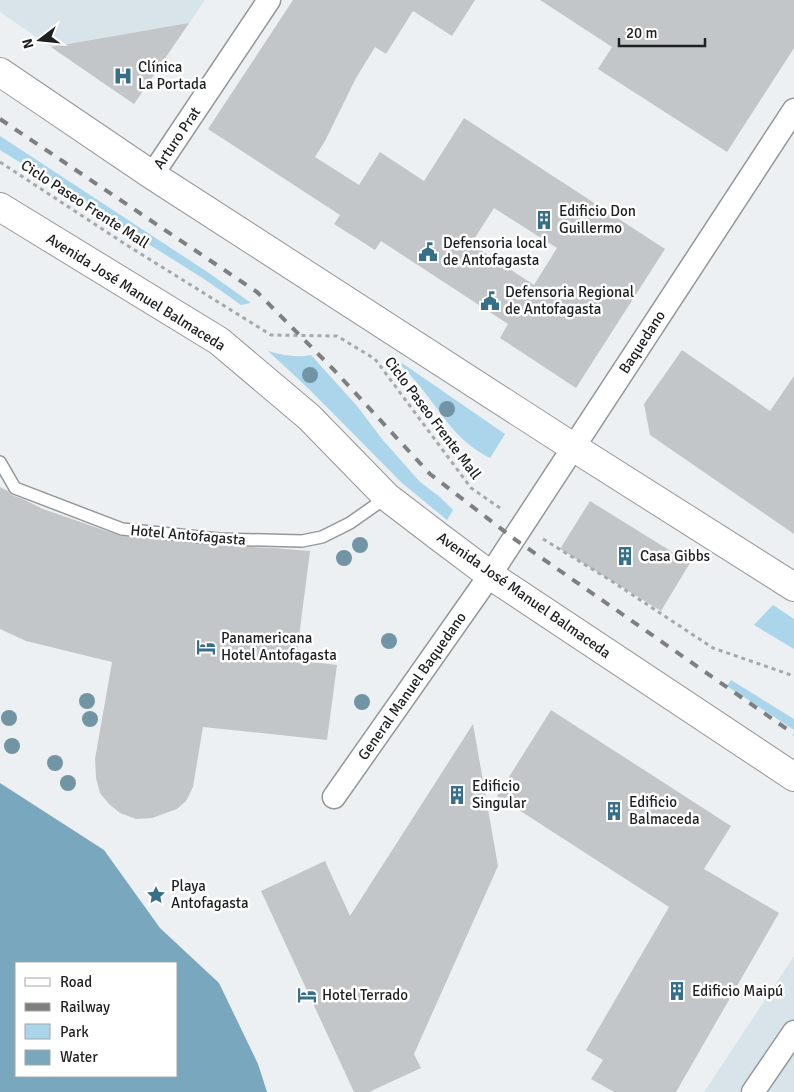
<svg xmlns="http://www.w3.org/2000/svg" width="794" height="1092" viewBox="0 0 794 1092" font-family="Signika,sans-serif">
  <rect width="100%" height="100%" fill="#ecf0f2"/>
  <!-- built -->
  <g fill="#d8e4ea">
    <path d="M0,0H205L134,104L0,12Z"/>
    <path d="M794,956V1092H704Z"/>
  </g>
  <!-- green -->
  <g fill="#abd5ea">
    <path d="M0,136L209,273L251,303L241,305C205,278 167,256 129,232C86,205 43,176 0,150Z"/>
    <path d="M268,351C282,355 296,358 311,355L357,406L382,439L420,482L440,497L453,510L447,520L402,483L309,389Z"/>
    <path d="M386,352L505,434L490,458C454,440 442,412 417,383C408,371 397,362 386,352Z"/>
    <path d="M773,605L794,619V649L754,625Z"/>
    <path d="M731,680L794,719V730L727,686Z"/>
  </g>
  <!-- water -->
  <path fill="#79a7be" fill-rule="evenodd" d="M0,783L104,850L160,928L219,983L258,1064L267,1092H0ZM16,963H176V1076H16Z"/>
  <!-- building -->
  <g fill="#c2c6c9" fill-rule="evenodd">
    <path d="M293,0H475L452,36L413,11L386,54L375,47L356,78L325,141L315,157L359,185L380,152L424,181L464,118L665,249L576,388L500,338L508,324L381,241L375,250L334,224L340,215L208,129ZM494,208L557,248L534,285L471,244Z"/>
    <path d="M540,0H794V48L727,152L598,69L612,47Z"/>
    <path d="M189,23L134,104L51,47Z"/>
    <path d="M682,350L770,411L794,376V534L650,435L644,404Z"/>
    <path d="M0,487L8,491L12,495L25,500L43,509L121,536L218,546L274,548L310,551L296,660L337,665L327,740L203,727L193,787L186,801L177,809L152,818L136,819L120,813L109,804L100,793L96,778L95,759L112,662L26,641L0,629Z"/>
    <path d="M590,501L690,563L661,611L560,549Z"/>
    <path d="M551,710L731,826L704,869L779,913L676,1092H614L591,1079L603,1060L586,1050L669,907L497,796Z"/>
    <path d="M473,724L498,866L414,1054L421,1068L369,1092H354L261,891L325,861L350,916Z"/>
  </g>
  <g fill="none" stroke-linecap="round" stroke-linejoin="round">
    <!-- lane casing -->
    <g stroke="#94989b" stroke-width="14">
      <path id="lane" d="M0,462L15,488L122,529L219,539L302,541L322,537L350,523L387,497"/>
    </g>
    <!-- street casing -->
    <g stroke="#94989b" stroke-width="25">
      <g id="street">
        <path d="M152,175L269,0"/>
        <path d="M334,797L490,575L794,110"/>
        <path d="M753,1092L794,1032"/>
      </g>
    </g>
    <!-- highway casing -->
    <g stroke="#94989b" stroke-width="30">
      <g id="highway">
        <path d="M0,72L152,175L573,447L794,587"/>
        <path d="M0,207L219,341L309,417L387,497L438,536L490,575L794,777"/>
      </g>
    </g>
    <!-- path -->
    <g stroke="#a6a9aa" stroke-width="3" stroke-dasharray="4 4" stroke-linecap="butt">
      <path d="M0,162L125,244L271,335L337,336L375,359L471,488L503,510"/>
      <path d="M543,539L610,580L713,648L794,676"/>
    </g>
    <!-- lane -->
    <use href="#lane" stroke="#fff" stroke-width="11"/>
    <!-- street -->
    <use href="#street" stroke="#fff" stroke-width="22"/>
    <!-- highway -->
    <use href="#highway" stroke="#fff" stroke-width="28"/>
    <!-- rail -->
    <path stroke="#7d7f80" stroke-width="4" stroke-dasharray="9 9" stroke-linecap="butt" d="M0,119L257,292L334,370L430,474L513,538L794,734"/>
  </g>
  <!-- trees -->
  <g fill="#7195a4">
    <circle cx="310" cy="375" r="8"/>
    <circle cx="447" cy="409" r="8"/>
    <circle cx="360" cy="545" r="8"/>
    <circle cx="344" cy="558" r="8"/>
    <circle cx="389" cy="641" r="8"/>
    <circle cx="87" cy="701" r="8"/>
    <circle cx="362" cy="702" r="8"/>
    <circle cx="9" cy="718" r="8"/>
    <circle cx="90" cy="719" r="8"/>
    <circle cx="12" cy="746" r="8"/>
    <circle cx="55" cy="763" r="8"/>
    <circle cx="68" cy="783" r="8"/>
  </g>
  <!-- icons -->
  <defs>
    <g id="hospital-bare" transform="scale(1.5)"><path d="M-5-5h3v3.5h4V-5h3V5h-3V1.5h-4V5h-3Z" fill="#376f89" stroke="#fff" stroke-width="2.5" paint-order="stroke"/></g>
    <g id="building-bare" transform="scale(1.5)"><path d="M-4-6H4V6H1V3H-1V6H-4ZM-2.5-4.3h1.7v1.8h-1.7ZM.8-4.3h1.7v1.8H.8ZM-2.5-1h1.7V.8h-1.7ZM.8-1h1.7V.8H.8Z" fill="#376f89" stroke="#fff" stroke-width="2.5" paint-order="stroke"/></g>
    <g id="civic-bare" transform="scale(1.5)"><path d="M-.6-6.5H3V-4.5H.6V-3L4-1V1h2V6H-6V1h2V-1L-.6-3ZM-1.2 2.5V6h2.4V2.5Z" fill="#376f89" stroke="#fff" stroke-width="2.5" paint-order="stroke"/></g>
    <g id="hotel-bare" transform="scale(1.5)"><path d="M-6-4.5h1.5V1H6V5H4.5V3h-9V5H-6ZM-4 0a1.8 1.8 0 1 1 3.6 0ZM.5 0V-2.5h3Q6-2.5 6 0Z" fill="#376f89" stroke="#fff" stroke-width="2.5" paint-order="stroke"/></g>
    <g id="sight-bare" transform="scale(1.5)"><path d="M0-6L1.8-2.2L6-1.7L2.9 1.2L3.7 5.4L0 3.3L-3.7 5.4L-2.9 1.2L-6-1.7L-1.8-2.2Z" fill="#376f89" stroke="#fff" stroke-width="2.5" paint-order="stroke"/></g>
  </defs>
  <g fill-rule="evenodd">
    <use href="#hospital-bare" x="123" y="76"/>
    <use href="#building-bare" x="544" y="220"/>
    <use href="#civic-bare" x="428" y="252"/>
    <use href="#civic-bare" x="490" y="301"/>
    <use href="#building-bare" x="625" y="556"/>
    <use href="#hotel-bare" x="206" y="647"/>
    <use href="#building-bare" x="457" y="795"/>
    <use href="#building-bare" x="614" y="811"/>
    <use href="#sight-bare" x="156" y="895"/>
    <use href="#building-bare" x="677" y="991"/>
    <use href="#hotel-bare" x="307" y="995"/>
  </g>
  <g text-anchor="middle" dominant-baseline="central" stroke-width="5" stroke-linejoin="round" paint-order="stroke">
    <!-- poi labels -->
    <g font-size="15" fill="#1f2021" stroke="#fff" text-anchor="start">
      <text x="138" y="67">Clínica<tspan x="138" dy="17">La Portada</tspan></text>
      <text x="559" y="211">Edificio Don<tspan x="559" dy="17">Guillermo</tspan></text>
      <text x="443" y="243">Defensoria local<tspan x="443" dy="17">de Antofagasta</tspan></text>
      <text x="505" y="292">Defensoria Regional<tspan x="505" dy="17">de Antofagasta</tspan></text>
      <text x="640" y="556">Casa Gibbs</text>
      <text x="221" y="638">Panamericana<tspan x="221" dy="17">Hotel Antofagasta</tspan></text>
      <text x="472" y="786">Edificio<tspan x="472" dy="17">Singular</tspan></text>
      <text x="629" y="802">Edificio<tspan x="629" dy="17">Balmaceda</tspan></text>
      <text x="171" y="886">Playa<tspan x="171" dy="17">Antofagasta</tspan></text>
      <text x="692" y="991">Edificio Maipú</text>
      <text x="322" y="995">Hotel Terrado</text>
    </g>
    <!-- street labels -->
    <g font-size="15" fill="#1f2021" stroke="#fff">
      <text transform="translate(177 138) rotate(-56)">Arturo Prat</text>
      <text transform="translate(85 204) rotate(33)">Ciclo Paseo Frente Mall</text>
      <text transform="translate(136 292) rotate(32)">Avenida José Manuel Balmaceda</text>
      <text transform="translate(642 342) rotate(-57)">Baquedano</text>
      <text transform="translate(433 418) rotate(53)">Ciclo Paseo Frente Mall</text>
      <text transform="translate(188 535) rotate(5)">Hotel Antofagasta</text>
      <text transform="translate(524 595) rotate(35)">Avenida José Manuel Balmaceda</text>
      <text transform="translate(412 686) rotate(-55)">General Manuel Baquedano</text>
    </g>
  </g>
  <!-- legend -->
  <rect x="15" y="962" width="162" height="115" fill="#ffffff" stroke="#a5a6a6"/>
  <rect x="25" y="978" width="25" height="8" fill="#ffffff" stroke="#a5a6a6"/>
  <text x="60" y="987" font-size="15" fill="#1f2021">Road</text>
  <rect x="25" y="1003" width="25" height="8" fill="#7d7f80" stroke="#a5a6a6"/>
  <text x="60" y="1012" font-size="15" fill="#1f2021">Railway</text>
  <rect x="25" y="1024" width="25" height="15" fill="#abd5ea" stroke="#a5a6a6"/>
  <text x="60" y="1037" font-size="15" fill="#1f2021">Park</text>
  <rect x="25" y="1050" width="25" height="15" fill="#79a7be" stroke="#a5a6a6"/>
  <text x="60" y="1062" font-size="15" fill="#1f2021">Water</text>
  <!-- north arrow -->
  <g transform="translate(40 40) rotate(254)" stroke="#ffffff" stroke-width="4" paint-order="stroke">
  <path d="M0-4L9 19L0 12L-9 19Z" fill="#1f2021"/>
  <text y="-8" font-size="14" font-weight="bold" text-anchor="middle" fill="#1f2021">N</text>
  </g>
  <!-- scale -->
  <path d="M619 38v8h86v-8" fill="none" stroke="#1f2021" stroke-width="2.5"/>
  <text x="626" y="38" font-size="15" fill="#1f2021" stroke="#ffffff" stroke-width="4" paint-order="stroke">20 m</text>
</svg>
